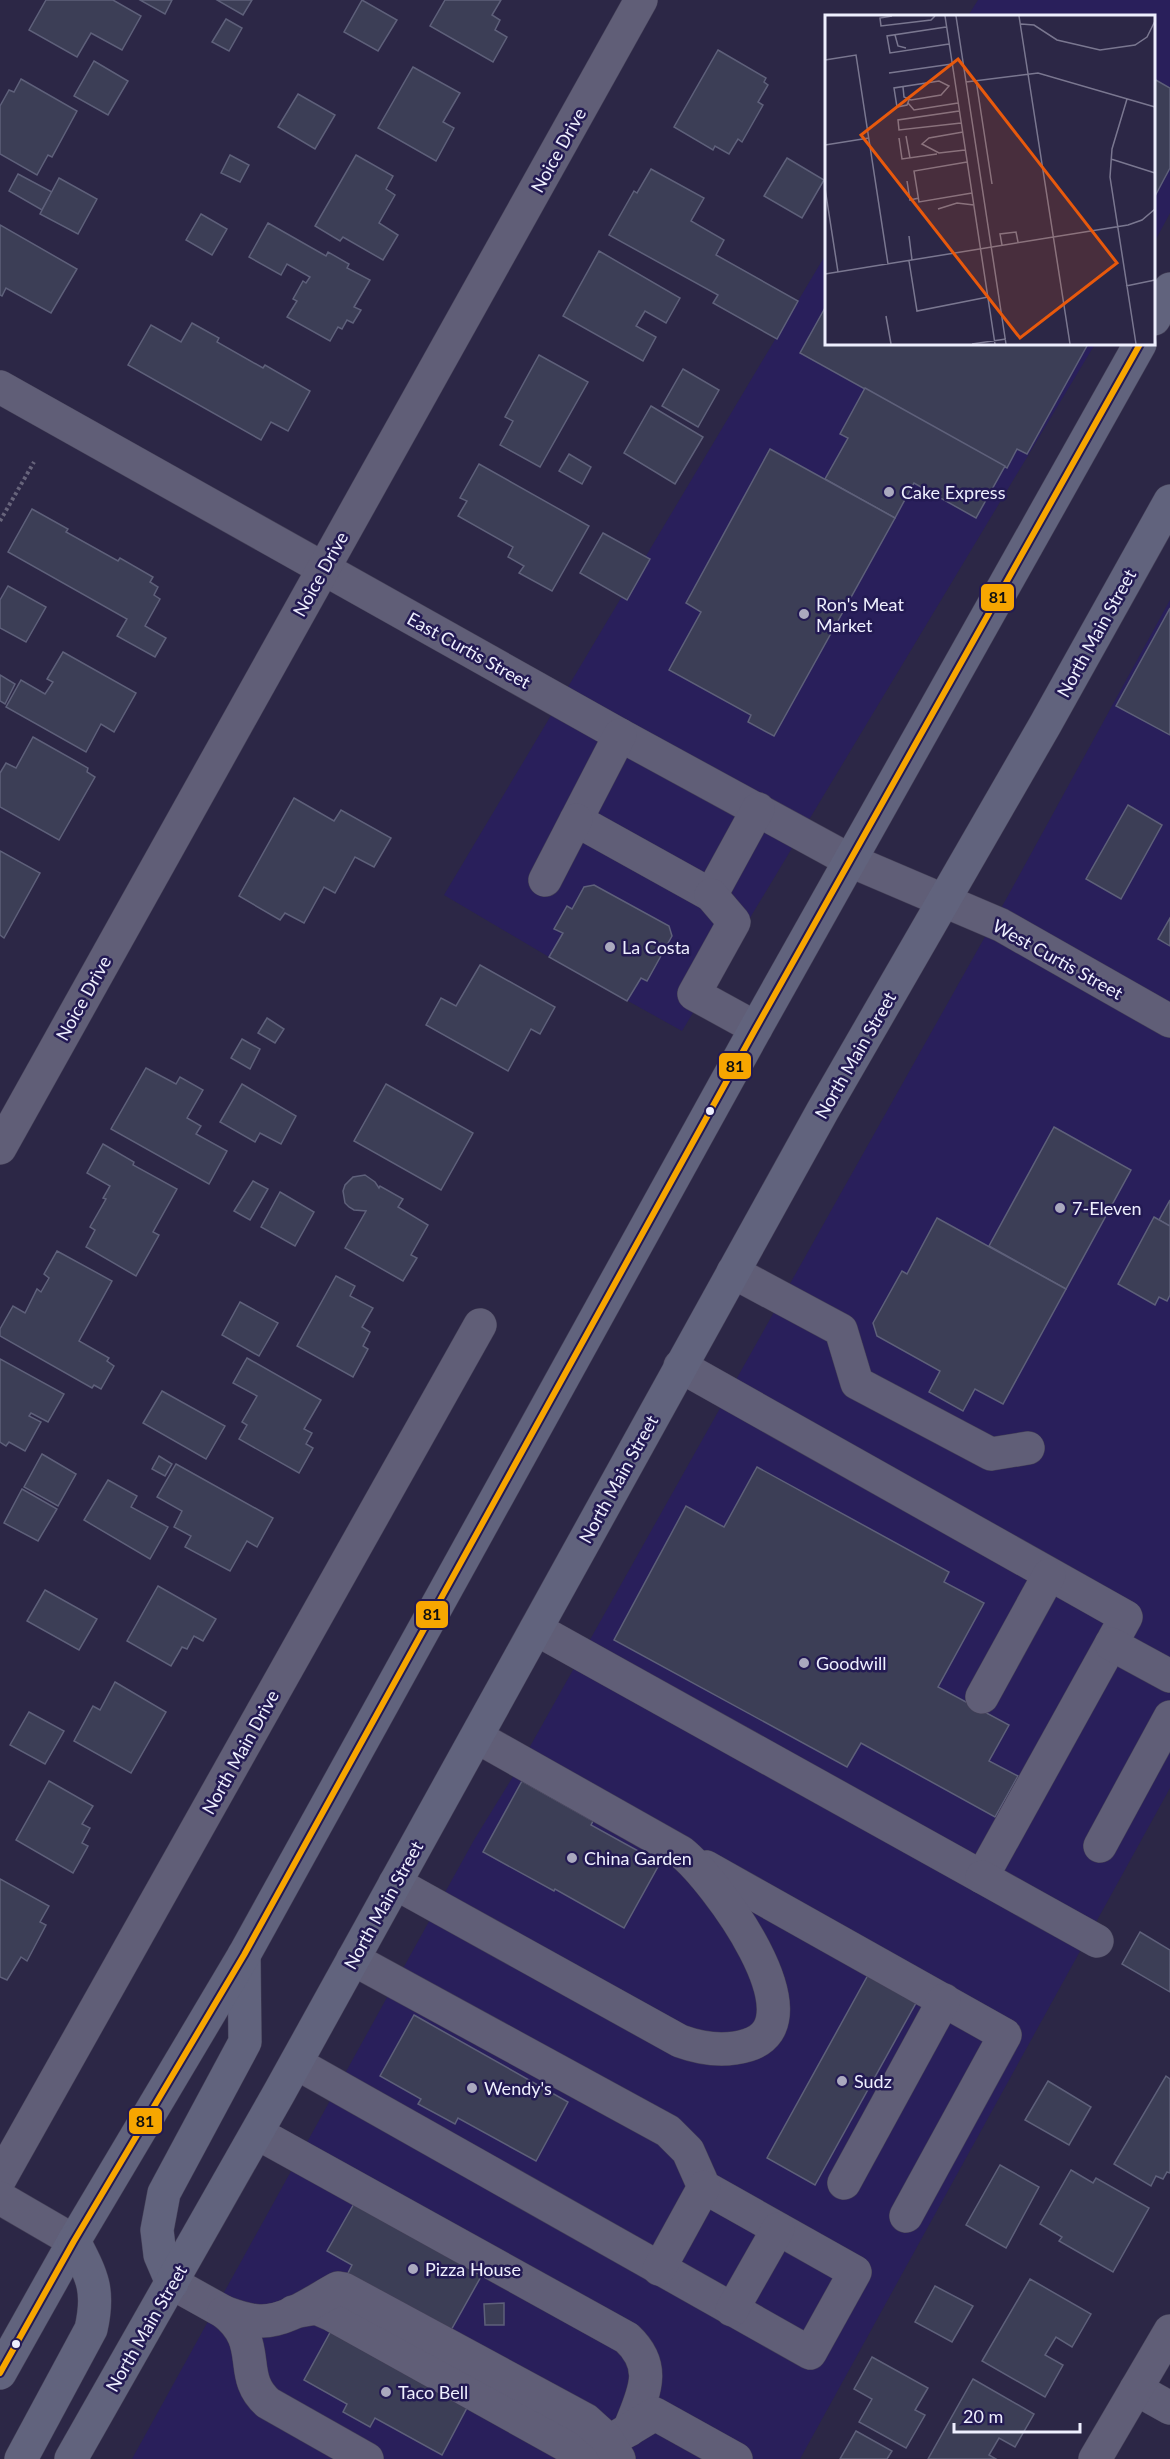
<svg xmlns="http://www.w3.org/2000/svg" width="1170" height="2459" viewBox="0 0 1170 2459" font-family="Lato,sans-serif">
  <rect width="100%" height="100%" fill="#2c2746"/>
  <!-- built -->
  <g fill="#291f5b">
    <path d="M978,0H1170V213L1154,243V16H968Z"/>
    <path d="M826,254V344H1095L682,1031L549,957L444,895Z"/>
    <path d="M1170,600V1788L800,2459H132L474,1840L514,1775L1009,894Z"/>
  </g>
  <!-- building -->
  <g fill="#3c3e56" stroke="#5e607a" stroke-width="1.5">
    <path d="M46,0H113L141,16L122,50L91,33L77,57L29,30Z"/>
    <path d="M140,0H172L165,14Z"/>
    <path d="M217,0H252L243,15Z"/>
    <path d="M362,0L397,20L378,51L344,32Z"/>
    <path d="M445,0H501L492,15L500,20L495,30L507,37L493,62L430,26Z"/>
    <path d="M226,19L242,28L229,51L212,42Z"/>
    <path d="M718,50L766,78L764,82L768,85L758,102L763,105L742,142L738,139L729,154L715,146L713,150L674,127Z"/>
    <path d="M94,61L128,81L108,115L74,96Z"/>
    <path d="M413,67L460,93L443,122L454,128L436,161L378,128Z"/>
    <path d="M21,79L77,111L52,157L48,155L37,175L0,154V106L9,90L14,92Z"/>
    <path d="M1154,79L1170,88V168L1154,198Z"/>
    <path d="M298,94L335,115L315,149L278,127Z"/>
    <path d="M230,155L249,165L240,182L221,173Z"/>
    <path d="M356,155L393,176L386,189L395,195L379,223L398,235L383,260L343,237L340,241L315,226Z"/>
    <path d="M787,158L824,180L802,218L764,196Z"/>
    <path d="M651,169L704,198L691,221L724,240L716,255L798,301L777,339L713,303L718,295L609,235L634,191L637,193Z"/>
    <path d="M18,174L52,192L42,210L9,191Z"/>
    <path d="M59,178L97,199L78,234L40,214Z"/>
    <path d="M201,214L227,229L212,255L186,240Z"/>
    <path d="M268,223L326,256L328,252L349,264L347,268L370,280L354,307L361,310L353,323L347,320L342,329L338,327L330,341L287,317L297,301L293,299L303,281L306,283L310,277L287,264L281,275L249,257Z"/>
    <path d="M0,225L77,269L51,313L6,288L2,296L0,295Z"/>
    <path d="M599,251L680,298L666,323L645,311L636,326L656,337L643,361L563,316Z"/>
    <path d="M826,306V344H1088L1027,454L1017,449L1007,468L800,353Z"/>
    <path d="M192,323L219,338L217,342L263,368L265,365L310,391L288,431L271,422L261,440L128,365L151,325L181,342Z"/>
    <path d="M539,355L588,382L540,467L500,445L513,421L505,417Z"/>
    <path d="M683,369L719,390L698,427L662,406Z"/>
    <path d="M865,388L1005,466L976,518L914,483L895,518L825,479L848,438L840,434Z"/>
    <path d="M651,406L703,437L675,484L624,453Z"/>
    <path d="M770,449L895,518L774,736L748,722L751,715L669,670L701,612L686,603Z"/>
    <path d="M569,454L591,467L582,484L559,471Z"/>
    <path d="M479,464L589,526L552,591L519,573L524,566L508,557L513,547L458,516L467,501L460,498Z"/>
    <path d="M32,509L68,529L66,532L118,561L120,558L153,577L150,582L158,587L154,595L160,599L145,626L166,638L155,657L117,636L127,619L8,552Z"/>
    <path d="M603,533L650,559L627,600L580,573Z"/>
    <path d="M8,586L46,607L26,642L0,628V600Z"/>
    <path d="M1170,608V735L1116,706Z"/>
    <path d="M63,652L136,693L114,732L101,724L86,752L6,707L21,680L45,694L53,682L47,679Z"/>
    <path d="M0,675L15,684L5,704L0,701Z"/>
    <path d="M33,737L88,768L87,772L95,777L59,840L0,807V773L6,763L16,768Z"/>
    <path d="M294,798L334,821L341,810L391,838L374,867L355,857L335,893L324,887L304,923L285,913L280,920L239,896Z"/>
    <path d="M1128,805L1162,825L1121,899L1086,879Z"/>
    <path d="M0,851L40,873L4,938L0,935Z"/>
    <path d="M594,885L669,926L672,936L647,981L641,978L627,1001L549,957L563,933L554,929L567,906L572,909L584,887Z"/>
    <path d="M1170,918V946L1158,939Z"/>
    <path d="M480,965L555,1007L540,1034L531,1029L508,1071L426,1025L441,998L456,1006Z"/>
    <path d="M267,1018L284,1029L275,1043L258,1033Z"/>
    <path d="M242,1039L260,1049L250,1069L231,1058Z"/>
    <path d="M146,1068L176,1084L180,1077L203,1090L187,1118L201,1126L196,1134L227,1151L209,1184L111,1129Z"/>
    <path d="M242,1084L296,1116L281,1144L260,1133L255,1142L220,1122Z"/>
    <path d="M386,1084L473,1133L441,1190L354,1141Z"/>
    <path d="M1054,1127L1131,1170L1066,1289L989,1246Z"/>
    <path d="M103,1144L134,1162L133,1165L177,1189L153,1232L159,1235L136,1276L86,1247L95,1230L90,1227L106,1199L103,1198L110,1186L87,1173Z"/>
    <path d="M365,1175L375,1182L379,1188L380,1186L403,1199L398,1207L428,1225L411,1255L417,1258L403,1281L345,1248L366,1211L354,1210L349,1207L345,1203L343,1191L345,1185L353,1177Z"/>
    <path d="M253,1181L268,1189L250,1220L234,1211Z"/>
    <path d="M280,1192L314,1212L295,1246L261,1227Z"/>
    <path d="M1170,1200V1226L1159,1220Z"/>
    <path d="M1154,1217L1170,1226V1295L1167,1301L1159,1297L1155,1305L1118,1284Z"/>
    <path d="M937,1218L1066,1289L1003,1404L975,1389L963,1411L929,1392L940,1371L877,1336L873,1323L902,1271L907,1274Z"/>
    <path d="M57,1251L112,1281L79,1341L109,1358L107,1361L114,1366L101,1389L94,1385L92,1388L0,1336V1329L13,1306L25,1313L37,1289L41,1292L49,1278L44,1274Z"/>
    <path d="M336,1276L355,1286L350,1296L373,1308L362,1327L370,1332L363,1346L368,1349L353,1377L297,1346Z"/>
    <path d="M240,1302L278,1323L259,1356L222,1335Z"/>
    <path d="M247,1358L321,1400L304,1429L312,1433L306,1444L313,1448L299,1473L239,1439L247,1425L242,1422L257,1396L233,1383Z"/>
    <path d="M0,1359L64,1394L48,1422L31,1413L29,1416L41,1422L25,1451L9,1442L6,1446L0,1442Z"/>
    <path d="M162,1391L225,1426L206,1459L143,1423Z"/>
    <path d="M42,1454L76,1474L58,1506L24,1487Z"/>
    <path d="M159,1456L172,1464L165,1476L152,1469Z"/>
    <path d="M176,1464L273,1518L257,1547L247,1541L230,1571L185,1547L191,1536L174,1527L182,1511L157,1497Z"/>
    <path d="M757,1467L949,1572L944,1582L984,1603L938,1687L1009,1725L989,1761L1018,1776L995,1817L861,1743L847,1767L614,1640L686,1506L724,1527Z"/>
    <path d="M108,1480L137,1496L131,1507L168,1527L150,1559L84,1520Z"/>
    <path d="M22,1489L57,1509L38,1541L4,1523Z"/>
    <path d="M158,1586L216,1619L203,1641L194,1636L187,1649L182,1647L171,1666L127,1641Z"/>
    <path d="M45,1590L97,1619L79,1650L27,1621Z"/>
    <path d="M115,1682L166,1712L131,1773L74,1741L93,1706L100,1710Z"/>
    <path d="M29,1712L64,1731L45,1764L10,1745Z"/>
    <path d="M49,1781L93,1806L82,1824L90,1828L82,1843L88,1846L73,1873L16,1840Z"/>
    <path d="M522,1781L593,1821L591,1825L660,1863L624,1928L555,1889L554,1891L483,1852Z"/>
    <path d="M0,1879L49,1906L40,1922L46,1925L27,1961L21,1957L7,1980L0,1977Z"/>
    <path d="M1140,1932L1170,1950V1992L1122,1964Z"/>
    <path d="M868,1975L916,2003L815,2185L767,2158Z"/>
    <path d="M414,2015L568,2102L536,2161L458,2118L455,2124L418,2104L421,2099L380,2076Z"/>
    <path d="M1166,2076L1170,2079V2173L1167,2172L1163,2179L1156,2176L1151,2186L1114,2164Z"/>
    <path d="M1048,2081L1091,2107L1069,2145L1025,2120Z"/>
    <path d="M1000,2165L1039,2187L1006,2248L966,2225Z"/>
    <path d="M1071,2170L1093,2183L1096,2178L1149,2208L1113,2272L1059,2241L1062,2237L1040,2224Z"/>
    <path d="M355,2202L483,2273L450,2332L347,2275L352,2265L327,2251Z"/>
    <path d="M1030,2279L1091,2314L1072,2347L1056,2337L1045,2355L1063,2365L1045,2397L982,2361Z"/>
    <path d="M935,2286L973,2306L952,2342L915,2322Z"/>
    <path d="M504,2303V2325H485L484,2304Z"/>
    <path d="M332,2329L469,2404L442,2455L375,2418L370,2427L343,2412L347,2404L304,2380Z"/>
    <path d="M872,2357L928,2388L915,2410L925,2415L906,2448L859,2422L872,2399L854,2389Z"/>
    <path d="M973,2379L1034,2414L1015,2447L999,2438L989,2455L996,2459H928Z"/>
    <path d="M856,2431L892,2451L887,2459H840Z"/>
  </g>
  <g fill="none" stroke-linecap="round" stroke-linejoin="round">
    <!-- minor casing -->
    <g stroke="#454158" stroke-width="34">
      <g id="minor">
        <path d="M0,387L620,735L851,861L1001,925L1170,1021"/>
        <path d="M620,735L576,820L711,895L758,809"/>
        <path d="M545,880L576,820"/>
        <path d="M711,895L734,922L694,994L756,1028"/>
        <path d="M0,1148L641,0"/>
        <path d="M733,1272L841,1330L857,1383L991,1454L1028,1448"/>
        <path d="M536,1629L982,1877L1126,1617L680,1366"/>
        <path d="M1111,1644L1170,1676"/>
        <path d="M982,1697L1049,1575"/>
        <path d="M1100,1846L1170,1717"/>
        <path d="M706,1867L1005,2035L906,2216"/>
        <path d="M982,1877L1097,1941"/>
        <path d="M395,1883L680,2041C702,2049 726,2052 748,2045C822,2022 714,1878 681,1852L477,1737"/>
        <path d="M296,2063L810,2353L855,2272L704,2187L688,2151L668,2131L353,1959"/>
        <path d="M257,2133L627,2338C659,2368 643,2394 629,2430"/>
        <path d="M0,2179L480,1325"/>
        <path d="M844,2183L944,2000"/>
        <path d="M0,2198L74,2241"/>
        <path d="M659,2269L704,2187"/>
        <path d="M172,2283L224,2312"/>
        <path d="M732,2310L778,2229"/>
        <path d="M293,2312L316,2308L332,2315L569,2447L585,2459"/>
        <path d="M1136,2389L1170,2408"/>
        <path d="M620,2435L655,2414L736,2459"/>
        <path d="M367,2459L268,2403C236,2375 265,2344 224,2312C235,2316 248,2321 260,2321C287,2322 315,2300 338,2288L344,2289L586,2420L607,2439L619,2459"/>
        <path d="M1095,2459L1170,2331"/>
      </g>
    </g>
    <!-- major casing -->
    <g stroke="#454158" stroke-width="34">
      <g id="major">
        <path d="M1154,319L1170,289"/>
        <path d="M172,2283L160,2255L157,2230L164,2193L245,2042L244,1955"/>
        <path d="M0,2373L74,2241L244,1955L756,1028L1140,344"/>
        <path d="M21,2459L91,2329C100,2290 92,2276 74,2241"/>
        <path d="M71,2459L279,2093L823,1110L1045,725L1170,501"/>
      </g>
    </g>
    <!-- path -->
    <path stroke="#67647b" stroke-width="4" stroke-dasharray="3 3" stroke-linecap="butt" d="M0,521L34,462"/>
    <!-- minor -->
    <use href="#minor" stroke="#605e77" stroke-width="33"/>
    <!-- major -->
    <use href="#major" stroke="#61637d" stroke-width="33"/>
    <!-- bus-1 casing -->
    <g stroke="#231a53" stroke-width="10">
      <path id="bus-1" d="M0,2373L74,2241L244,1955L756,1028L1140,344"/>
    </g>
    <!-- bus-1 -->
    <use href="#bus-1" stroke="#f7a600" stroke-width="6"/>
  </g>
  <!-- markers -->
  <g fill="#aaa9be" stroke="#231a53" stroke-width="2">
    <circle cx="889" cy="492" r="6"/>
    <circle cx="804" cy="614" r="6"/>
    <circle cx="610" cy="947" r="6"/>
    <circle cx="1060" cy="1208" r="6"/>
    <circle cx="804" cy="1663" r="6"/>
    <circle cx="572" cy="1858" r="6"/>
    <circle cx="842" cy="2081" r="6"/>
    <circle cx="472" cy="2088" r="6"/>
    <circle cx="413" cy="2269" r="6"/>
    <circle cx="386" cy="2392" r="6"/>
  </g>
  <g fill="#eeeffe" stroke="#231a53" stroke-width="2">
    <circle cx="710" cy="1111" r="5"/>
    <circle cx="16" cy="2344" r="5"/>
  </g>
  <g text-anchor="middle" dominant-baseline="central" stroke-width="5" stroke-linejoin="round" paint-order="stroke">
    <!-- street labels -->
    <g font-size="18" fill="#eeeffe" stroke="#231a53">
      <text transform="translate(558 150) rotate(-61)">Noice Drive</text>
      <text transform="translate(320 574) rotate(-61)">Noice Drive</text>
      <text transform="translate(1096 633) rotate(-61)">North Main Street</text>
      <text transform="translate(469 650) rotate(29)">East Curtis Street</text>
      <text transform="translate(1058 959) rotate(29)">West Curtis Street</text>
      <text transform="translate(83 998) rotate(-61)">Noice Drive</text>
      <text transform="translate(855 1055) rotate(-60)">North Main Street</text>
      <text transform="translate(618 1479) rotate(-61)">North Main Street</text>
      <text transform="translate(240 1752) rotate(-61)">North Main Drive</text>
      <text transform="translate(383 1905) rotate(-61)">North Main Street</text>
      <text transform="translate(146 2328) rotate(-60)">North Main Street</text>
    </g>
    <!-- poi labels -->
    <g font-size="18" fill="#eeeffe" stroke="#231a53" text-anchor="start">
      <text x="901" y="492">Cake Express</text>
      <text x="816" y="604">Ron's Meat<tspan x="816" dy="21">Market</tspan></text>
      <text x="622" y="947">La Costa</text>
      <text x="1072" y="1208">7-Eleven</text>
      <text x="816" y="1663">Goodwill</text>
      <text x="584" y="1858">China Garden</text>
      <text x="854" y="2081">Sudz</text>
      <text x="484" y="2088">Wendy's</text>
      <text x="425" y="2269">Pizza House</text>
      <text x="398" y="2392">Taco Bell</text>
    </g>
  </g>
  <!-- overview -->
  <g transform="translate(825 15)">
    <rect width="330" height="330" fill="#2c2746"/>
    <path fill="none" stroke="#7a7790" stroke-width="1.5" d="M67,1L55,3L56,11L106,5L110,1M120,1L170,329M131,1L181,329M194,1L245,329M196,9L209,10L232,25L275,35L310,30L322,22L330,6M121,12L62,21L65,38L124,29M70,20L73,31L81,33M0,45L31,40L63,249M64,58L127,49M151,65L167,169M141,67L213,58L330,92M78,72L79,82L86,85L116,80L124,71L114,66L69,73L72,92L82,90L84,85M302,84L287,134L285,162L311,329M83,88L89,95L133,88M134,96L73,105L74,115L136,108M138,117L104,123L97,129L114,138L140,135M81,121L85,143M74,123L77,144L112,139M0,130L44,123M286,144L330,158M142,147L89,156L94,187L147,178M82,166L85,185L94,183M0,173L13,257M113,194L132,188L149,190M84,221L87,245M177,230L175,219L191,217L193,227M84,246L92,296L163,282M0,259L303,210L317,205L330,194M301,271L330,265M61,301L66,329M147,329L181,324"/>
    <path fill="#e8590c" fill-opacity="0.15" stroke="#e8590c" stroke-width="3" d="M133,44L292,248L195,323L36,120Z"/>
    <rect width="330" height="330" fill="none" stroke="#eeeffe" stroke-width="3"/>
  </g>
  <g stroke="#231a53" stroke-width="2">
    <rect x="980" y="583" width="35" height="29" rx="6" fill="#f7a600"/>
    <rect x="718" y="1052" width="34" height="28" rx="6" fill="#f7a600"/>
    <rect x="415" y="1600" width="34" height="29" rx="6" fill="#f7a600"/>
    <rect x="128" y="2107" width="35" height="28" rx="6" fill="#f7a600"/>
  </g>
  <g font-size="16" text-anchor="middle" font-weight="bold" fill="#111">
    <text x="998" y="603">81</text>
    <text x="735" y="1072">81</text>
    <text x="432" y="1620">81</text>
    <text x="145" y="2127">81</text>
  </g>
  <!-- scale -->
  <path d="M954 2423v9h126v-9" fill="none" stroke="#eeeffe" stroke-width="3"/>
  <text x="963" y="2423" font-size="18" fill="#eeeffe" stroke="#231a53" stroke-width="4.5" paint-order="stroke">20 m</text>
</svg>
